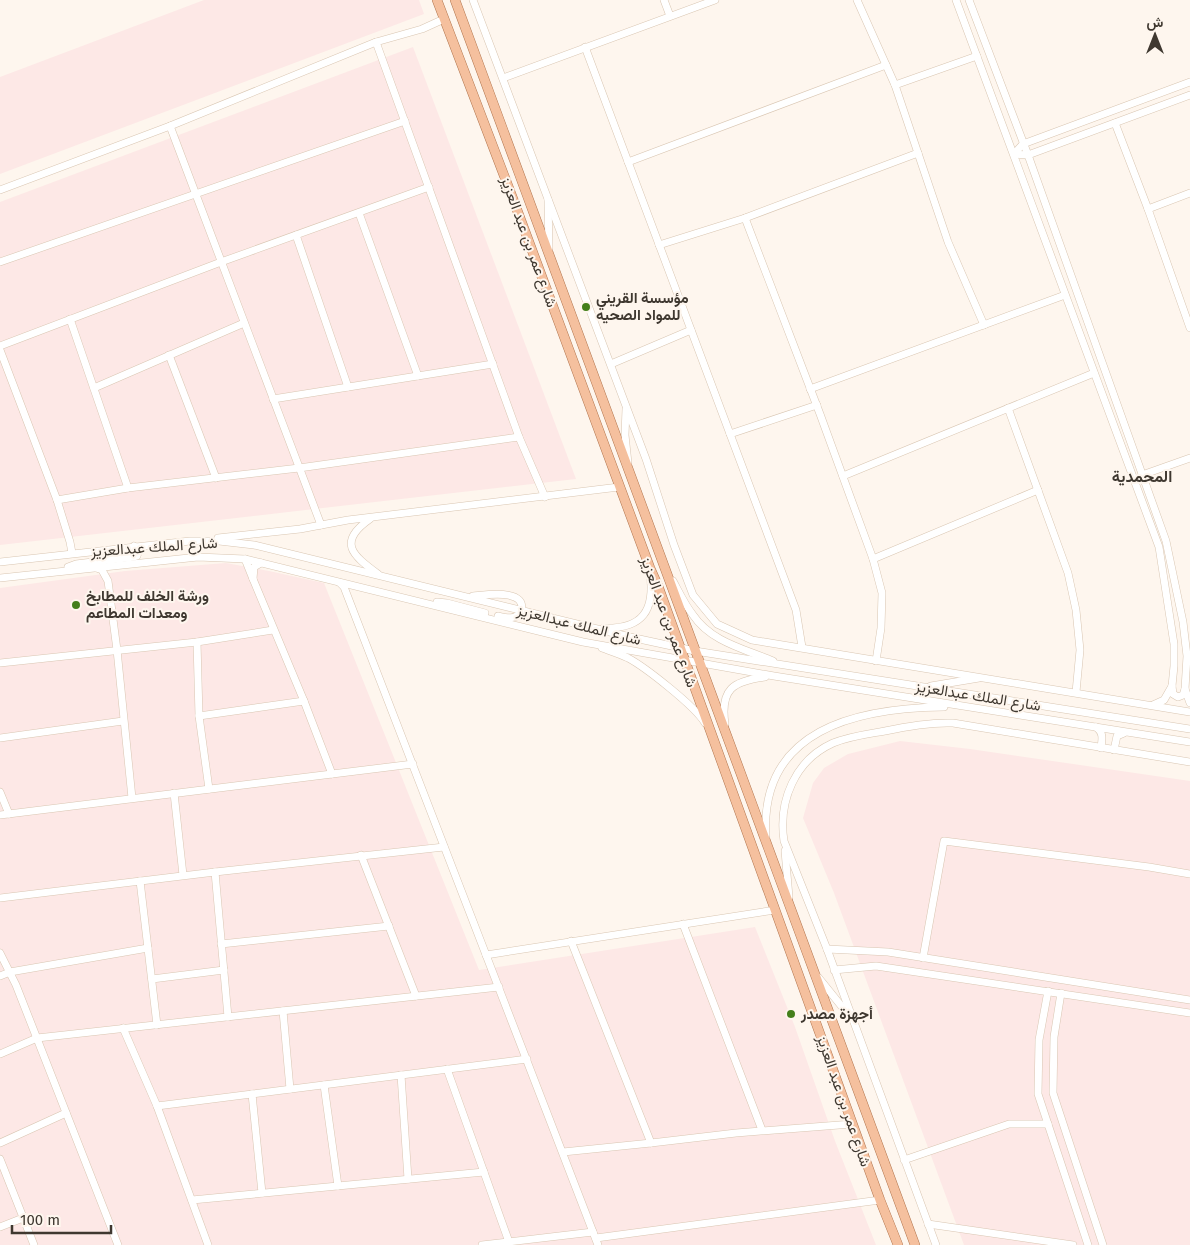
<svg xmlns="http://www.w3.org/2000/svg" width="1190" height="1245" viewBox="0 0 1190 1245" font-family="'Fira Sans',Vazirmatn,sans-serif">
  <rect width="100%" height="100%" fill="#fef6ee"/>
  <!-- commercial -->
  <g fill="#fde8e6">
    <path d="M204,0H419L424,14L0,174V77Z"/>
    <path d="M413,47L576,479L0,545V202Z"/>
    <path d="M226,563L269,571L324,583L479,970L755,927L795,1027L835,1141L876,1245H0V588L125,571Z"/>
    <path d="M900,741L970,749L1190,781V1245H964L834,893L803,818L813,783L824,768L848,754Z"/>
  </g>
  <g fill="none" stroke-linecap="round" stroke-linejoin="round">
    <!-- minor casing -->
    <g stroke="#d9c6b2" stroke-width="8">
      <g id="minor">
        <path d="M473,0L646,459L674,545L693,595L717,624L752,640L1190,712"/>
        <path d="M664,0L670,16"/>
        <path d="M857,0L895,85L948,242L984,325"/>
        <path d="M956,0L1159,547L1174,644V666L1172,686L1164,700L1153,705"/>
        <path d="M969,0L1028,155L1166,541L1183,622L1187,656L1185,689L1190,703"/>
        <path d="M376,42L519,437L545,497"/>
        <path d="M585,47L796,610L802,647"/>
        <path d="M503,78L715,0"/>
        <path d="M895,85L977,56"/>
        <path d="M1115,123L1148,209L1190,328"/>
        <path d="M170,126L321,525"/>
        <path d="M1014,154L1023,144L1190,82"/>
        <path d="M1014,154L1028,155L1190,95"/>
        <path d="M628,162L886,65"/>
        <path d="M0,190L170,126L376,42L422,29L444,19"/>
        <path d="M548,200L549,249"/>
        <path d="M1148,209L1190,193"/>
        <path d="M359,213L418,376"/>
        <path d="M745,218L820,414L873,559L882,593L881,628L876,661"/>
        <path d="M296,235L348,387"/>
        <path d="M659,245L745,218L918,153"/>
        <path d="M0,262L405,121"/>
        <path d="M70,319L128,488"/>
        <path d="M0,346L221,262L429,187"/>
        <path d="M0,350L57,500L70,542L72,553"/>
        <path d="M169,355L216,478"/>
        <path d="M611,364L691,330"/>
        <path d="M94,388L244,323"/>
        <path d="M810,389L1065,295"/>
        <path d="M273,399L493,364"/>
        <path d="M1008,408L1068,573L1076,610L1080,650L1076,692"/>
        <path d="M626,409L625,435L628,463"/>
        <path d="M730,434L817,405"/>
        <path d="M1142,475L1190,458"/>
        <path d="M843,476L1094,373"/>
        <path d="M57,500L128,488L299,468L519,437"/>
        <path d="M370,519C337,542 352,555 378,574"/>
        <path d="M218,538L300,529L348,520L619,487"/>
        <path d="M245,559L253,579L254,567L261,563"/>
        <path d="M873,559L1038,490"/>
        <path d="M0,562L190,541H219L254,545L630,637L695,651L1190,729"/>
        <path d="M68,567L76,564L134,557L137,556L139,549L134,546"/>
        <path d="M94,567L102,570L108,581L117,650L132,798"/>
        <path d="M0,578L198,557L245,559L583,642L774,676L1190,742"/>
        <path d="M253,579L304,701L332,774"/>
        <path d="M673,581C679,592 685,605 693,615C711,642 745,649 773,661"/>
        <path d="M340,583L344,587L598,1245"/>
        <path d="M473,596C486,595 528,588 521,612C515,620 507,618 498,616"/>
        <path d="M437,602L447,603L485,613"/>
        <path d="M604,628C643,629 655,610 650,574"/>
        <path d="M197,642L199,716L304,701"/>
        <path d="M602,648C610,651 620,654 628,658C645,667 695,706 705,723"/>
        <path d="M0,663L197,642L273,630"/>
        <path d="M931,686L979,678"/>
        <path d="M1172,686L1173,694L1178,697L1183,695L1185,689"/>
        <path d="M199,716L209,789"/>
        <path d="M725,724C720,689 733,681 765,677"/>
        <path d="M1096,727C1104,733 1102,739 1101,748"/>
        <path d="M0,738L123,721"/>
        <path d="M1114,750L1117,736L1124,733"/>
        <path d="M0,792L9,814"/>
        <path d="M174,793L183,875"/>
        <path d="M0,815L413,764"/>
        <path d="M766,837C759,729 857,708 944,707"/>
        <path d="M785,851L789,897"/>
        <path d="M361,855L416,996"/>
        <path d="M215,872L228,1017"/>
        <path d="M140,881L157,1025"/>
        <path d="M0,898L215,872L444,847"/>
        <path d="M683,924L762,1130"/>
        <path d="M571,941L651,1143"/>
        <path d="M221,944L389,926"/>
        <path d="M827,949L888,952L1190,1000"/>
        <path d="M0,953L16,985L118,1245"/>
        <path d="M486,955L775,910"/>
        <path d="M923,958L944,841L1149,867L1190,874"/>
        <path d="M834,970L876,966L1190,1013"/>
        <path d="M0,976L10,972L148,948"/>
        <path d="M818,977L847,1013"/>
        <path d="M152,979L224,970"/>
        <path d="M1048,991L1039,1040L1038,1094L1088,1245"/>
        <path d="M1061,993L1054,1037L1053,1093L1103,1245"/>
        <path d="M283,1011L290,1089"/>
        <path d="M123,1028L157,1106L208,1245"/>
        <path d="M0,1054L37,1038L499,987"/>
        <path d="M447,1069L509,1242"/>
        <path d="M401,1075L408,1179"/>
        <path d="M324,1085L338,1186"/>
        <path d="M252,1094L262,1193"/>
        <path d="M157,1106L527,1059"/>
        <path d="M0,1143L66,1113"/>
        <path d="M563,1152L651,1143L736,1133L852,1124"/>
        <path d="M0,1159L34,1245"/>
        <path d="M904,1160L1009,1124H1048"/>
        <path d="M192,1200L484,1172"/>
        <path d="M928,1224L1073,1245"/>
        <path d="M0,1227L23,1218"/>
        <path d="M596,1238L880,1200"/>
        <path d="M482,1245L593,1232"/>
        <path d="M936,1245L827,949L784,841C778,801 795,760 833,743C850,736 868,734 885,731C908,726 930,722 953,723L1190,762"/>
      </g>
    </g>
    <!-- major casing -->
    <g stroke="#b1754e" stroke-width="10">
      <g id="major">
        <path d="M437,0L513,199L650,568L658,586L880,1200L898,1245"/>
        <path d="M455,0L915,1245"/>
      </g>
    </g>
    <!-- minor -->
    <use href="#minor" stroke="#fff" stroke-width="7"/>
    <!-- major -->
    <use href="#major" stroke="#f5c09e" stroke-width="9"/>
  </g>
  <!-- markers -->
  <g fill="#447f1b" stroke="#fef6ee" stroke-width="2">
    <circle cx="586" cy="307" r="5"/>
    <circle cx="76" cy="605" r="5"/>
    <circle cx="791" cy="1014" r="5"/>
  </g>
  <g text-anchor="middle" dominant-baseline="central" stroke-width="4" stroke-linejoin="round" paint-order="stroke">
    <!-- street labels -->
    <g font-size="15" fill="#3f3830" stroke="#fef6ee">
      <text transform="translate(529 242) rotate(70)">شارع عمر بن عبد العزيز</text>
      <text transform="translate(154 547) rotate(-4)">شارع الملك عبدالعزيز</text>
      <text transform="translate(669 622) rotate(70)">شارع عمر بن عبد العزيز</text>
      <text transform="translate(579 625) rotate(14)">شارع الملك عبدالعزيز</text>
      <text transform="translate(978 696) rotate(9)">شارع الملك عبدالعزيز</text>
      <text transform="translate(844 1101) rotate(71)">شارع عمر بن عبد العزيز</text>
    </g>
    <!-- poi labels -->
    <g font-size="15" font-weight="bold" fill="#3f3830" stroke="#fef6ee" text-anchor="start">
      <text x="596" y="298">مؤسسة القريني<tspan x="596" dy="17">للمواد الصحيه</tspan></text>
      <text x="86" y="596">ورشة الخلف للمطابخ<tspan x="86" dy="17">ومعدات المطاعم</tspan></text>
      <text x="801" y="1014">أجهزة مصدر</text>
    </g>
    <!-- neighbourhood labels -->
    <g font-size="16" font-weight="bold" fill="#3f3830" stroke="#fef6ee">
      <text x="1142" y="476">المحمدية</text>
    </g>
  </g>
  <!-- north arrow -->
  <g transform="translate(1155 35)" stroke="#fef6ee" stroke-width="4" paint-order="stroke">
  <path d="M0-4L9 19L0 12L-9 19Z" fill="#3f3830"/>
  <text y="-8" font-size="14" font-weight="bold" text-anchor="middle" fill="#3f3830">ش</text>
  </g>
  <!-- scale -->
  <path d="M12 1225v8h99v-8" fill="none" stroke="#3f3830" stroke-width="2.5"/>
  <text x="20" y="1225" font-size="15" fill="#3f3830" stroke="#fef6ee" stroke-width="4" paint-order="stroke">100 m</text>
</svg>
